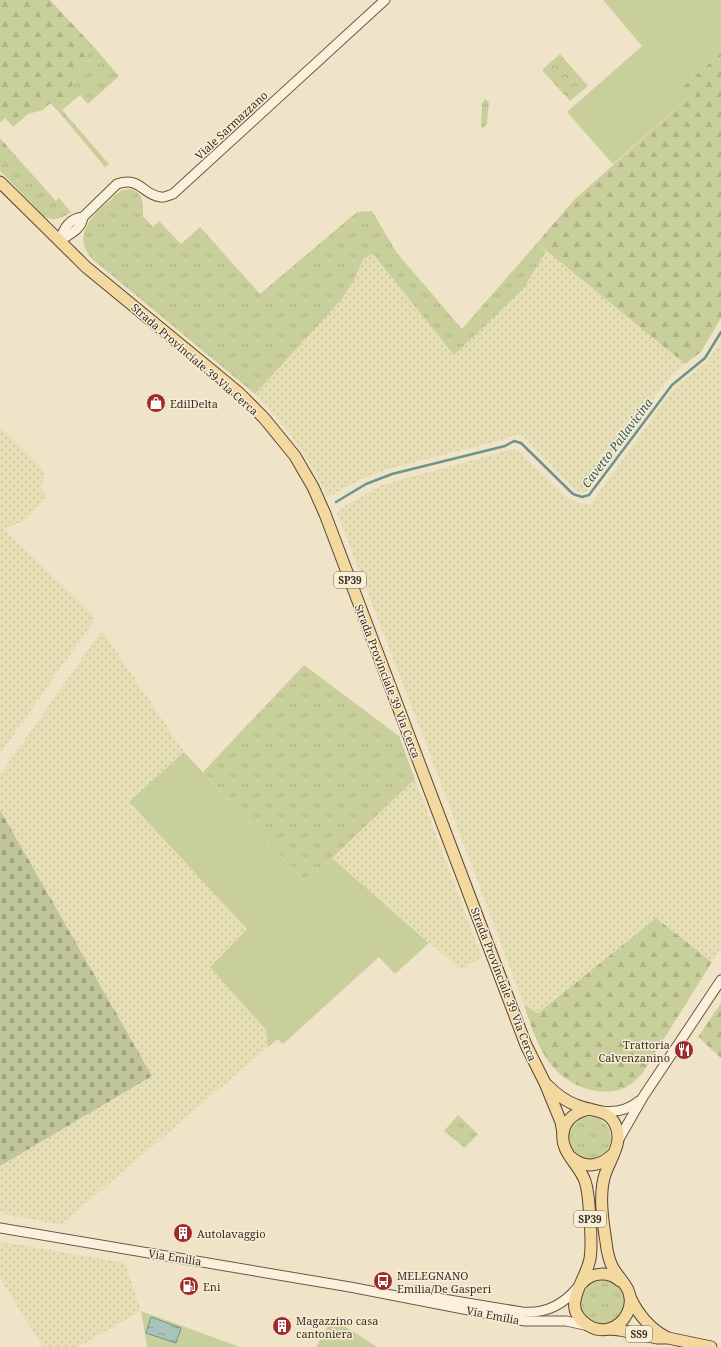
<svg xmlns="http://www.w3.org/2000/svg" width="721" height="1347" viewBox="0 0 721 1347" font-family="'Noto Serif',serif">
  <defs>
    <pattern id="farmland-dots" width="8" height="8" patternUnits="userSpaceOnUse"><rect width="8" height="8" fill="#e6deb5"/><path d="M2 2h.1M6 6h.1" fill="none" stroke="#c6bf9b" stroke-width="1.8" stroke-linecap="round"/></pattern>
    <pattern id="grass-tufts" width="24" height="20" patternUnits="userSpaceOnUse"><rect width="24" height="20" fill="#c9cf9b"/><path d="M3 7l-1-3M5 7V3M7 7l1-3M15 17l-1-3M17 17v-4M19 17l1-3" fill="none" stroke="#aeb285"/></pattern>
    <pattern id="forest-firs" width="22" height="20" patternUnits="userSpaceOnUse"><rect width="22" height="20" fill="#c9cf9b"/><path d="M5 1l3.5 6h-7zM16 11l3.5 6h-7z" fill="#aeb285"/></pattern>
    <pattern id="cemetery-stones" width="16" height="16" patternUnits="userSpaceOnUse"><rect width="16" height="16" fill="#bfc49a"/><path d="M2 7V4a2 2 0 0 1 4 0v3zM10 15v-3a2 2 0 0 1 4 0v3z" fill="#9ca07d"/></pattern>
    <pattern id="park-crowns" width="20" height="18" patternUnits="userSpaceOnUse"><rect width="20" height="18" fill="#c9cf9b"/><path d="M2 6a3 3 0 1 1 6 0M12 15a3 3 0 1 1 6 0" fill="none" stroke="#aeb285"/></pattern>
    <pattern id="water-ripples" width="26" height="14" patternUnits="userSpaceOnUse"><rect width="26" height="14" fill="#a9c4bc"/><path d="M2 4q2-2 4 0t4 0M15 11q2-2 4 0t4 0" fill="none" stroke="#8ba098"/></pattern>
  </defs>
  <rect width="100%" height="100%" fill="#f0e4c8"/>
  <!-- farmland -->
  <g fill="url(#farmland-dots)">
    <path d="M546,251L685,364L676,371L667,380L591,486L587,491L582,493L575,490L524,437L516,434L502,440L388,469L361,479L328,497L310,464L291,435L273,414L255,394L341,300L353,282L364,258L373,254L454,355L524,288Z"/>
    <path d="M721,340V948L712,962L656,918L537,1013L524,1005L427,746L337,513L348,504L382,485L510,450H518L565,496L577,503L590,505L674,388L707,362Z"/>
    <path d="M0,427L42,468L45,477L40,487L47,497L24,521L3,529L89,611L95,619L0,754Z"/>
    <path d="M102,630L184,752L129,803L247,929L210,967L266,1030L268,1047L63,1223L59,1224L12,1216L0,1211V1166L152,1076L0,810V775Z"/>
    <path d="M415,779L482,958L460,969L332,858Z"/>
    <path d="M3,1242L125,1263L141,1311L78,1347H43L0,1278V1245Z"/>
  </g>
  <!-- grass -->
  <g fill="url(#grass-tufts)">
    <path d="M92,45L119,76L88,104L80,95L62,110L109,164L105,167L57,110L63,104Z"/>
    <path d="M485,99L489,102L487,124L483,128L481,126L482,103Z"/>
    <path d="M14,154L56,201L59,198L71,212C63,218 52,222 43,216L0,171V167Z"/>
    <path d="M132,189C144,195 143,204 143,216L153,227L159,221L181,244L200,227L260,294L357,212L372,211L397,253L462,329L537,243L546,251L524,288L454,355L373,254L364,258L353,282L341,300L255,394L92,259C68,231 99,211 118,193L122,190Z"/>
    <path d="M304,665L399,736L415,779L332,858L304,881L203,772Z"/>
    <path d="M458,1115L478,1134L465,1148L444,1131Z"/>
    <circle cx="590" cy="1138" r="21"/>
    <circle cx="603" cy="1302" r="22"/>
  </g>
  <!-- forest -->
  <g fill="url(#forest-firs)">
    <path d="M0,0H50L92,45L63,104L57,110L50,103L43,110L28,114L13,127L5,118L0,123Z"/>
    <path d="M721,53V318L701,352L685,364L537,243L574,200L688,98L680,89Z"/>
    <path d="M0,138L14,154L0,167Z"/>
    <path d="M656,918L712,962L642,1074C636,1080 630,1086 622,1089C594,1098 563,1083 547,1059C536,1043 530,1023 524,1005L538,1013Z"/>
    <path d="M721,1003V1058L698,1037Z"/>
  </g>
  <!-- cemetery -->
  <path fill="url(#cemetery-stones)" d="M0,810L152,1076L0,1166Z"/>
  <!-- park -->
  <path fill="url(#park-crowns)" d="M560,54L588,86L570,101L542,70Z"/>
  <!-- pitch -->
  <g fill="#c9cf9b">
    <path d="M603,0H721V53L680,89L688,98L613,164L567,112L642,46Z"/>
    <path d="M184,752L304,881L332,858L429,943L395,974L379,957L283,1044L278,1039L268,1047L266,1030L210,967L247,929L129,802Z"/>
    <path d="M141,1311L240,1347H147Z"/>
    <path d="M332,1318L377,1347H316Z"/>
  </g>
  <!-- water -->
  <path fill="url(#water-ripples)" stroke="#6f938a" d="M151,1317L181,1328L176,1343L146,1333Z"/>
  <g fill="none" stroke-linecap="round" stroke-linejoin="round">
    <!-- stream -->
    <path stroke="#6f938a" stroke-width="2.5" d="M336,502L366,484L392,474L505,446L514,441L521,443L573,494L582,497L589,495L672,385L705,358L721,332"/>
    <!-- secondary casing -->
    <g stroke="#6f573f" stroke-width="11">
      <g id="secondary">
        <path d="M59,241C70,234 81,230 83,217L117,184C141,176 142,195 161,197C165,198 169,195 173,194L385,0"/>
        <path d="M59,241C64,229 69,218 83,217"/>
        <path d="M601,1111C615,1113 628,1110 639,1101"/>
        <path d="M619,1139L643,1097L721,980"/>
        <path d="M0,1228L350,1287L525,1321H566L589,1326"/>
        <path d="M413,1294L522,1312C545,1314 563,1305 577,1288"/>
      </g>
    </g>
    <!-- primary casing -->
    <g stroke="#5b4430" stroke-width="13">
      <g id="primary">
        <path d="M0,182L86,267L215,373L239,393L264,418L295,456L313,487L325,514L526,1045L545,1083L561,1122L563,1133"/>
        <path d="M547,1085C555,1093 565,1101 576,1105C591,1112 607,1108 615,1124C625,1143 608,1161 604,1178C599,1198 603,1222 606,1242C607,1251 608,1259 613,1268C617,1275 624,1282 628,1290C635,1306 625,1324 609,1329C601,1331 593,1329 586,1324C560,1306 586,1281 590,1259C592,1246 591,1233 590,1220C589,1207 589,1193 585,1181C579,1164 560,1152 563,1133C565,1119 577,1111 590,1109"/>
        <path d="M572,1158C585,1169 601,1166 612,1155"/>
        <path d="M582,1283C592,1272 609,1271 620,1281"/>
        <path d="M630,1297C638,1314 649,1328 666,1337"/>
        <path d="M609,1329L620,1330L657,1338H668L711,1347"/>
      </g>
    </g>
    <!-- secondary -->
    <use href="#secondary" stroke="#faf1dc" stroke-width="9"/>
    <!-- primary -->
    <use href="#primary" stroke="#f3d9a0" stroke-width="11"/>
  </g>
  <!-- icons -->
  <defs>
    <g id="shop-disc" transform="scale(1)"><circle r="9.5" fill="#9e2a2b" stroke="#f7eed8"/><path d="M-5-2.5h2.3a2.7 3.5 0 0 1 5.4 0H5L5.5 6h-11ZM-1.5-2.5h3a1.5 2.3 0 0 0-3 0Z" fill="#fff"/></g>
    <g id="restaurant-disc" transform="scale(1)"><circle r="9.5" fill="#9e2a2b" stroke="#f7eed8"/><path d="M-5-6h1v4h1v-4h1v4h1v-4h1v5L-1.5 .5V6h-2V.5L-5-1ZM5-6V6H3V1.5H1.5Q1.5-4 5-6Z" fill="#fff"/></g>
    <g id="building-disc" transform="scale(1)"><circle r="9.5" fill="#9e2a2b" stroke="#f7eed8"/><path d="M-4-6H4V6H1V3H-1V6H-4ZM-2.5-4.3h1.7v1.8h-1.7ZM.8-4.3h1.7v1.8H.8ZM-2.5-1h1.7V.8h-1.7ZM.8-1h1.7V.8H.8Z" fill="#fff"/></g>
    <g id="bus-disc" transform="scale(1)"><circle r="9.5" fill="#9e2a2b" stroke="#f7eed8"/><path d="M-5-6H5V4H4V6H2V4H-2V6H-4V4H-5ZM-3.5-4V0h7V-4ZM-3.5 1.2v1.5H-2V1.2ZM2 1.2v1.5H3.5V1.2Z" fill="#fff"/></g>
    <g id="fuel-disc" transform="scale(1)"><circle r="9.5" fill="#9e2a2b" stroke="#f7eed8"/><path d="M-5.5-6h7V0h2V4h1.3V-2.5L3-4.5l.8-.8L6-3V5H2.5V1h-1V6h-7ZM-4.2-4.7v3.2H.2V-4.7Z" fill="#fff"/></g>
  </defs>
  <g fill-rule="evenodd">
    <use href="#shop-disc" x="156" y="403"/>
    <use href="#restaurant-disc" x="684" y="1050"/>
    <use href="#building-disc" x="183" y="1233"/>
    <use href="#bus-disc" x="383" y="1281"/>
    <use href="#fuel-disc" x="189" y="1286"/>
    <use href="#building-disc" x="282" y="1326"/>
  </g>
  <g text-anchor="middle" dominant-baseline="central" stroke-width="3" stroke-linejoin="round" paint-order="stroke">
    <!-- shield labels -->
    <g fill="#f7eed8" stroke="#756857" stroke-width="1">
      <rect x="334" y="572" width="32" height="16" rx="3"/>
      <rect x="574" y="1211" width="32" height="16" rx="3"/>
      <rect x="626" y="1326" width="26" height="16" rx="3"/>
    </g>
    <g font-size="10" font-weight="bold" fill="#3d2e20">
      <text x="350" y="580">SP39</text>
      <text x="590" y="1219">SP39</text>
      <text x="639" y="1334">SS9</text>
    </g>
    <!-- street labels -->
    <g font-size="11" fill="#3d2e20" stroke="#f7eed8">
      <text transform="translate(231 125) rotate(-43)">Viale Sarmazzano</text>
      <text transform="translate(195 359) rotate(41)">Strada Provinciale 39 Via Cerca</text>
      <text transform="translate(388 681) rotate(69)">Strada Provinciale 39 Via Cerca</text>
      <text transform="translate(504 984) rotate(69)">Strada Provinciale 39 Via Cerca</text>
      <text transform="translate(175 1257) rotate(9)">Via Emilia</text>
      <text transform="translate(493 1315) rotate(11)">Via Emilia</text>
    </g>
    <!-- poi labels -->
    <g font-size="11" fill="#3d2e20" stroke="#f7eed8" text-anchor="start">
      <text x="170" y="403">EdilDelta</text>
      <text x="670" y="1044" text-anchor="end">Trattoria<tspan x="670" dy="13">Calvenzanino</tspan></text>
      <text x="197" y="1233">Autolavaggio</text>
      <text x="397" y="1275">MELEGNANO<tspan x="397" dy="13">Emilia/De Gasperi</tspan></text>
      <text x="203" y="1286">Eni</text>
      <text x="296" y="1320">Magazzino casa<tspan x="296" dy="13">cantoniera</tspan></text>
    </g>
    <!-- water labels -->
    <g font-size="12" font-style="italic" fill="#2f5d5a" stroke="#f7eed8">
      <text transform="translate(617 443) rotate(-53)">Cavetto Pallavicina</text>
    </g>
  </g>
</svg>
